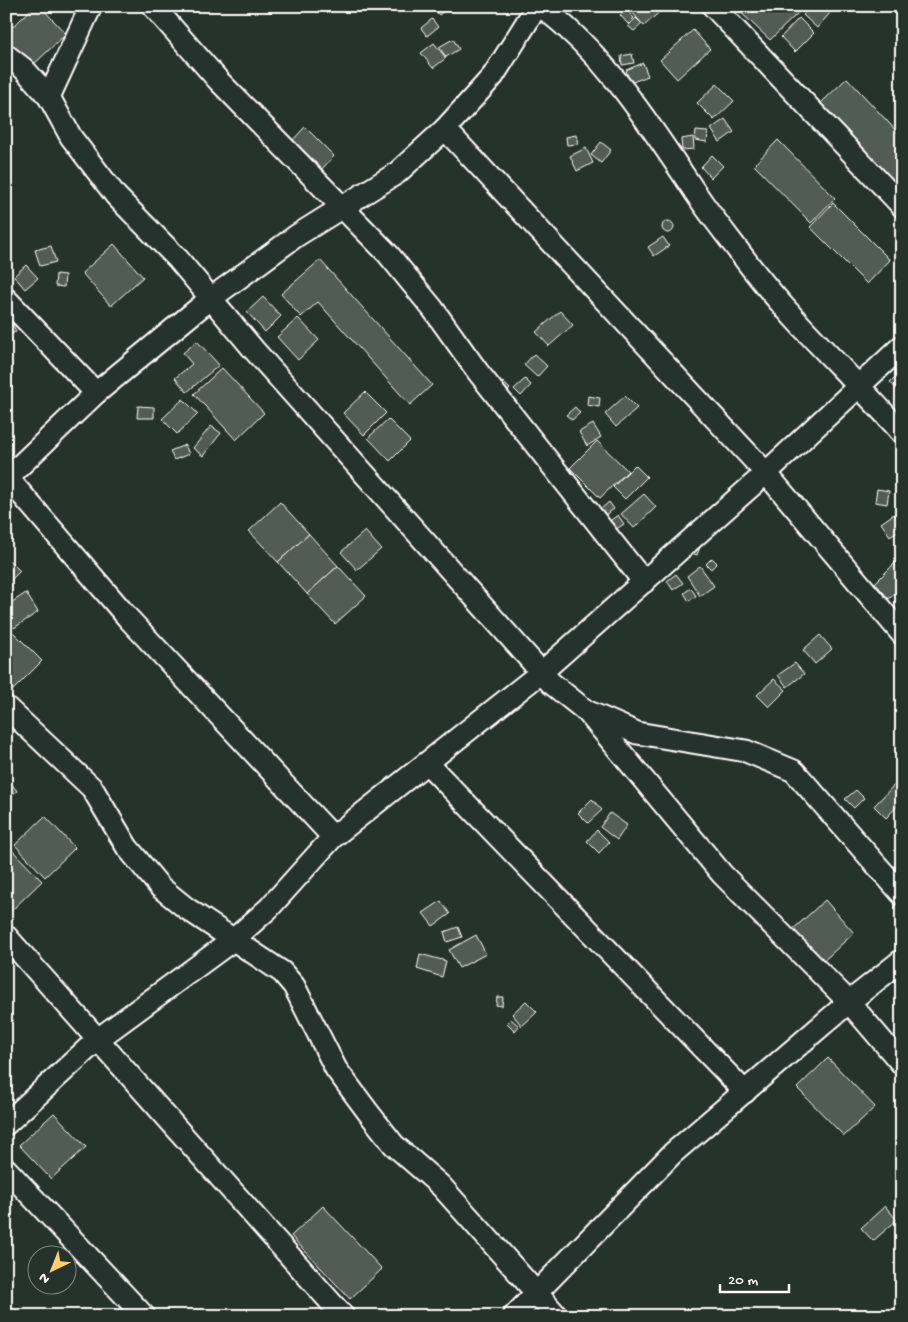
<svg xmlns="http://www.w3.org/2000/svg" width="908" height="1322" viewBox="0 0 908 1322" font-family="'Gochi Hand',sans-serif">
  <rect width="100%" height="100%" fill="#26332d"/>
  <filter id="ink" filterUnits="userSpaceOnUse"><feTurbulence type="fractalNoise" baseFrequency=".02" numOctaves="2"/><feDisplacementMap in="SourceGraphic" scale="10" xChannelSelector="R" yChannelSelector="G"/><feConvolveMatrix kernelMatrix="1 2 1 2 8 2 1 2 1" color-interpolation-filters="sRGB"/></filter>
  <g filter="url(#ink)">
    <!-- building -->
    <g fill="#515c57" stroke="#fff">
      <path d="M35,6H40L66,34L32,66L6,39V33Z"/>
      <path d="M370,6H386L378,14Z"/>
      <path d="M432,6H450L439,15Z"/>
      <path d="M637,6H666L644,26L631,11Z"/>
      <path d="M734,6H791L798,13L770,40Z"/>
      <path d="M810,6H836L817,28L803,15Z"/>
      <path d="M626,10L634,18L628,24L620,15Z"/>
      <path d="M636,18L642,24L634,31L628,26Z"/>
      <path d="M799,18L814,33L795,52L781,37Z"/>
      <path d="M432,19L438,27L427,36L421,28Z"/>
      <path d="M693,30L710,49L677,79L660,60Z"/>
      <path d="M453,39L459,49L446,57L439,47Z"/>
      <path d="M434,43L446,58L433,68L421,53Z"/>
      <path d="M632,54L634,63L622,65L621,56Z"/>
      <path d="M643,63L648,76L630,83L626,70Z"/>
      <path d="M847,78L902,137V189L821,103Z"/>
      <path d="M717,84L734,101L714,120L697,103Z"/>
      <path d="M725,119L734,132L720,142L711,129Z"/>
      <path d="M305,127L334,156L320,171L291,142Z"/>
      <path d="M696,131L708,132L707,142L695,140Z"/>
      <path d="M576,135L578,144L567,145L566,137Z"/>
      <path d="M693,137L694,149L682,150L681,139Z"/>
      <path d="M778,140L835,198L811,223L754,165Z"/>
      <path d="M601,142L611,150L601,163L591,155Z"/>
      <path d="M586,148L593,163L577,171L570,156Z"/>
      <path d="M712,155L723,166L711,178L701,167Z"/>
      <path d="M833,203L890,260L867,284L810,227Z"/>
      <circle cx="668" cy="227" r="6"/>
      <path d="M663,237L669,246L654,256L648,247Z"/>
      <path d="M114,244L143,277L111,306L82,273Z"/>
      <path d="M51,246L56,262L40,266L35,250Z"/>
      <path d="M320,260L432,385L410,405L318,302L301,317L281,294Z"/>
      <path d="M26,265L38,278L25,289L14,276Z"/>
      <path d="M56,274L65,275L64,287L55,286Z"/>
      <path d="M263,297L281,316L265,332L247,312Z"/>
      <path d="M560,311L573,325L549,346L536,332Z"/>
      <path d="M298,318L319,340L298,360L277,337Z"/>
      <path d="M11,320L16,332L6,336V322Z"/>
      <path d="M197,341L219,365L187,392L175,378L192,364L183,353Z"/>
      <path d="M534,354L547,366L537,377L524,365Z"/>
      <path d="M222,368L264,413L236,440L194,394Z"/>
      <path d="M902,370V395L890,382Z"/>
      <path d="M525,379L531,385L521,396L514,389Z"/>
      <path d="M503,382L510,389L503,396L496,389Z"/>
      <path d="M365,392L386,413L364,435L343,413Z"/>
      <path d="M588,396L600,398L599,407L587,405Z"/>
      <path d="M625,396L637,408L616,427L605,414Z"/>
      <path d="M183,399L198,414L177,434L162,419Z"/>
      <path d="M138,406L154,407V418H137Z"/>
      <path d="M575,407L580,413L572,420L566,415Z"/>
      <path d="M388,419L410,441L390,461L368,438Z"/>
      <path d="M593,424L601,437L587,446L579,432Z"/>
      <path d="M211,426L221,433L203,456L193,448Z"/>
      <path d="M597,441L628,471L600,498L570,468Z"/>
      <path d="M185,445L189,454L174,460L170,451Z"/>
      <path d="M635,465L647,477L625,499L613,487Z"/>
      <path d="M877,489L889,491L887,504L875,502Z"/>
      <path d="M644,494L656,507L634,528L621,514Z"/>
      <path d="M280,502L309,534L278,562L249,531Z"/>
      <path d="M609,502L614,509L605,515L601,509Z"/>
      <path d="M902,508V520L897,511Z"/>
      <path d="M894,514L902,528L890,536L881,523Z"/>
      <path d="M618,515L624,524L612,532L607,523Z"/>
      <path d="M365,531L381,549L357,570L341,552Z"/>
      <path d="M309,534L338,566L307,594L278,562Z"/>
      <path d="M693,544L700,547L697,555L689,552Z"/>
      <path d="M902,556V587L889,599L875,583Z"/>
      <path d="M6,557L20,571L6,585Z"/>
      <path d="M712,558L717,563L711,569L706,564Z"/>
      <path d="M338,566L366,596L335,624L307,594Z"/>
      <path d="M700,566L714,586L700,596L687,576Z"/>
      <path d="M676,574L683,583L673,590L667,581Z"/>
      <path d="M691,588L696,596L689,601L684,593Z"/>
      <path d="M26,593L38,612L14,628L6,618V606Z"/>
      <path d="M12,631L42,661L11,692L6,687V637Z"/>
      <path d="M820,635L832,649L815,664L803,650Z"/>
      <path d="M795,663L804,674L787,687L778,675Z"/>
      <path d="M774,679L786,690L769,707L757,695Z"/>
      <path d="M6,777L17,791L6,799Z"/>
      <path d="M897,782L902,786V801L886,818L874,806Z"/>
      <path d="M856,790L864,798L854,808L845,799Z"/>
      <path d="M592,799L602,810L588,823L578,813Z"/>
      <path d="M610,813L627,825L617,840L600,827Z"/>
      <path d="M45,816L75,848L45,877L15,845Z"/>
      <path d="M597,830L609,842L599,853L587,841Z"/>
      <path d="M6,844L42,881L9,913L6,910Z"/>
      <path d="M825,900L854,933L819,965L790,932Z"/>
      <path d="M441,901L450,914L433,926L423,913Z"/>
      <path d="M458,927L462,937L447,942L444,932Z"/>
      <path d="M476,935L486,954L459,968L449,950Z"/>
      <path d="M420,954L446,961L442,977L417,969Z"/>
      <path d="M497,997H503L502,1006L496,1005Z"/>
      <path d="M526,1001L537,1012L522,1026L512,1014Z"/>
      <path d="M511,1019L519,1026L515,1031L507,1023Z"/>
      <path d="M828,1058L875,1107L844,1136L797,1088Z"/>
      <path d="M54,1113L86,1147L51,1179L19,1145Z"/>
      <path d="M323,1206L382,1269L350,1299L291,1236Z"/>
      <path d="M885,1206L897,1220L873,1241L861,1228Z"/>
    </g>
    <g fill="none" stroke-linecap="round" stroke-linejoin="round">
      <!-- street casing -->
      <g stroke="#fff" stroke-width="25">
        <g id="street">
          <path d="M153,6L219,81L388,254L433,309L478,372L644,582"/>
          <path d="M541,6C609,59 647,121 695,192C711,216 729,238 747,262C793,323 851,375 902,433"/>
          <path d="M713,6L902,206"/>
          <path d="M6,55L24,69L49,97L71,137L116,196L178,259L254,350L551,683L586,711L637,733L746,751L794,771L902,894"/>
          <path d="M49,97L91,6"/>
          <path d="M445,129L766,473L902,634"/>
          <path d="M6,299L96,393"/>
          <path d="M6,476L128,618L333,837"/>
          <path d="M6,479L96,393L210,299L296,236L397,173L445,129L493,76L537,6"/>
          <path d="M6,707L92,788L127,847L160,887L186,908L282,972L294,986L336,1069L368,1112L394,1145L441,1186L557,1316"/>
          <path d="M589,714L722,874L849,1002L902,1064"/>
          <path d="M427,763L745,1092"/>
          <path d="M6,936L343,1316"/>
          <path d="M6,1124L98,1039L233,940L269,908L333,837L543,671L766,473L902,346"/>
          <path d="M6,1169L144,1316"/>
          <path d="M514,1316L673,1153L849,1002L902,960"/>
        </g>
      </g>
      <!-- street -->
      <use href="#street" stroke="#26332d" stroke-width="21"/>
    </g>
  </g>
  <!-- margin -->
  <rect width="908" height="1322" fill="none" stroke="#26332d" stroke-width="25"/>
  <rect x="12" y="12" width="883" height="1297" fill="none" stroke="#fff" stroke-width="2" filter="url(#ink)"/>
  <!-- north arrow -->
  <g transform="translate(52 1270) rotate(223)"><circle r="24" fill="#26332d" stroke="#7d8581"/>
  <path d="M0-4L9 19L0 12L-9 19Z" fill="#ffd166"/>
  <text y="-8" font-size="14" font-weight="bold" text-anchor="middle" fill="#ffffff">N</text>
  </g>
  <!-- scale -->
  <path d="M720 1284v8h69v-8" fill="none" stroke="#ffffff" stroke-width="2.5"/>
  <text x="728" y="1284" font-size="15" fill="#ffffff" stroke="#26332d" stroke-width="4" paint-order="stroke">20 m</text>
</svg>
